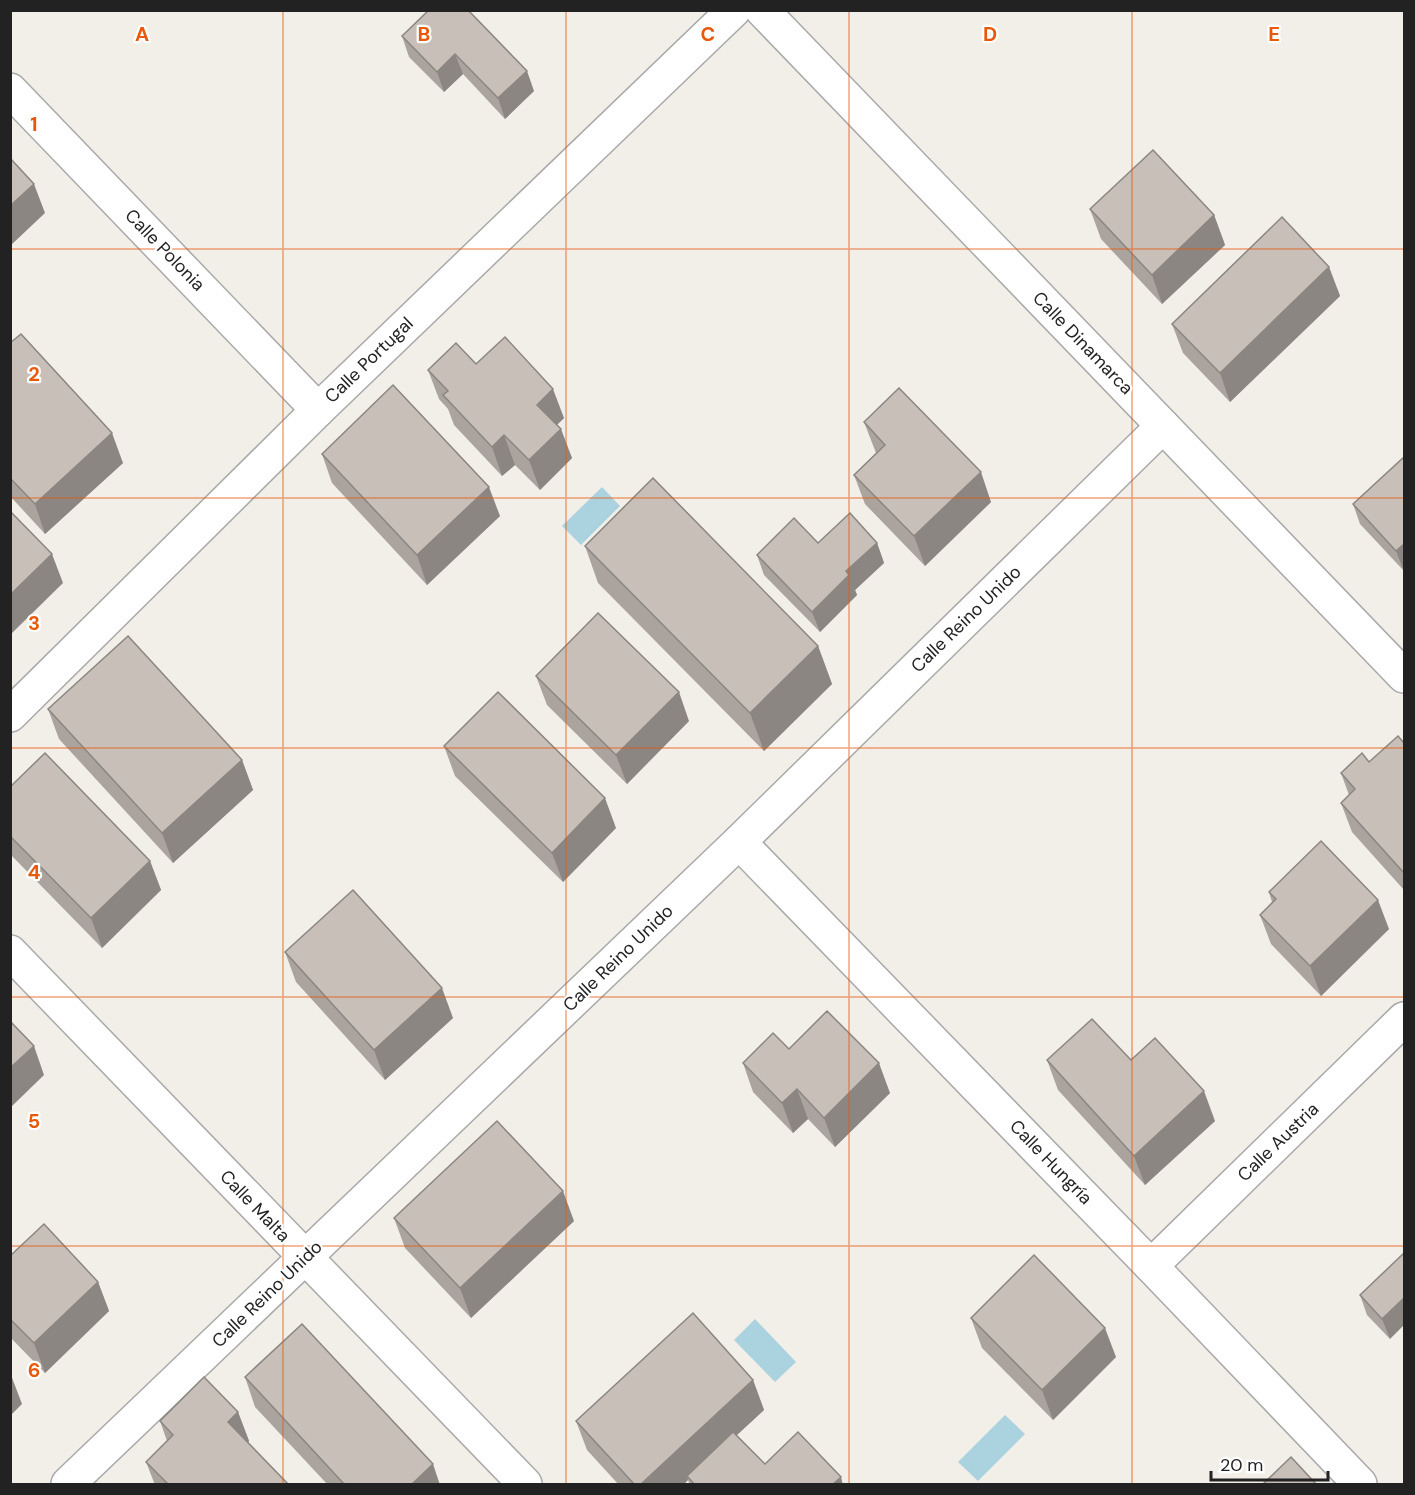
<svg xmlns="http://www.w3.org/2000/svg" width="1415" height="1495" viewBox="0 0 1415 1495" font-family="'DM Sans',sans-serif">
  <rect width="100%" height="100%" fill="#f2efe9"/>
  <!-- water -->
  <g fill="#aad3df">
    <path d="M602,487L620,506L581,545L562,526Z"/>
    <path d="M755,1319L796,1362L775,1382L734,1340Z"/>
    <path d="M1005,1415L1025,1434L978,1481L958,1462Z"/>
  </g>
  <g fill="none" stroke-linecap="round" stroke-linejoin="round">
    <!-- street casing -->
    <g stroke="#a9a9a9" stroke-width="36">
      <g id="street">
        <path d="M762,10L1404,676"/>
        <path d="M10,90L318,410"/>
        <path d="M10,715L318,410L734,10"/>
        <path d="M739,842L1151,1266L1360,1484"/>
        <path d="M10,952L525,1484"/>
        <path d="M1151,1266L1404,1019"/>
        <path d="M68,1484L739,842L1163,426"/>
      </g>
    </g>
    <!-- street -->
    <use href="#street" stroke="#fff" stroke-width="33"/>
  </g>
  <!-- wall -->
  <g fill="#aba49e">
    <path d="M429,10L534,91L505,119L463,74L444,92L409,57L402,36Z"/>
    <path d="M1090,209L1214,215L1225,245L1162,304L1101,239Z"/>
    <path d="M1329,267L1340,296L1230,402L1183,353L1172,324Z"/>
    <path d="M10,343L123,463L45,534L10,496Z"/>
    <path d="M428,370L564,418L557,425L572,458L540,490L515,465L502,476L454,425L448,409L439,399Z"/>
    <path d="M864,422L991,502L925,566L865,504L854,475L876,453Z"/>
    <path d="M322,454L500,516L427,585L332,483Z"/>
    <path d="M1404,457V571L1360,524L1353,504Z"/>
    <path d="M877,543L884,563L855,590L857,595L820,632L764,575L757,555Z"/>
    <path d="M585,546L818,646L832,684L764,751L598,583Z"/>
    <path d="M536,676L689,721L627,784L547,705Z"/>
    <path d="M48,709L242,760L253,790L173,863L59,739Z"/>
    <path d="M1404,743V890L1352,832L1341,803L1349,795L1341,773L1369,762Z"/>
    <path d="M444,746L616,828L563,882L455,776Z"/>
    <path d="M10,787L150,861L161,890L102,948L10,854Z"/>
    <path d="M1269,892L1389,929L1321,996L1271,944L1260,915L1272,902Z"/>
    <path d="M285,952L453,1018L385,1080L296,982Z"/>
    <path d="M789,1049L890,1093L835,1147L808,1119L793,1133L753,1092L743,1063Z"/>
    <path d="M1047,1060H1131L1215,1121L1145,1185L1058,1090Z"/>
    <path d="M394,1218L574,1221L471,1318L405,1248Z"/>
    <path d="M1404,1253L1390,1339L1367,1315L1360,1295Z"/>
    <path d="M10,1256L98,1282L109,1311L45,1373L10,1337Z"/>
    <path d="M971,1318L1116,1357L1053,1420L982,1348Z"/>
    <path d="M245,1377L440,1485H328L255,1407Z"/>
    <path d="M753,1380L764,1410L737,1435L765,1464L843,1485H690L688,1480L683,1485H619L587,1450L576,1421Z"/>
    <path d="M238,1412L249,1441L248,1443L289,1485H155L146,1462L167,1441L160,1421Z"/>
  </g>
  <!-- shaded-wall -->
  <g fill="#8b8681">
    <path d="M455,54L463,74L444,92L437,72Z"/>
    <path d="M527,71L534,91L505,119L498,98Z"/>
    <path d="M34,184L45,213L10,246V206Z"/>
    <path d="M1214,215L1225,245L1162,304L1152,275Z"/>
    <path d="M1329,267L1340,296L1230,402L1220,373Z"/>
    <path d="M553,389L564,418L547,434L537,405Z"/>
    <path d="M561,429L572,458L540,490L529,460Z"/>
    <path d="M112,433L123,463L45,534L35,504Z"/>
    <path d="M504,435L515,465L502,476L492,447Z"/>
    <path d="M981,472L991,502L925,566L914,536Z"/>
    <path d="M489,487L500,516L427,585L417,555Z"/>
    <path d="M877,543L884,563L855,590L857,595L820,632L812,612L846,571Z"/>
    <path d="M1404,544V571L1396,551Z"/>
    <path d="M52,554L63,583L10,635V595Z"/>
    <path d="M818,646L832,684L764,751L750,713Z"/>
    <path d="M679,692L689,721L627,784L616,755Z"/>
    <path d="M242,760L253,790L173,863L162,833Z"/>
    <path d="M605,798L616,828L563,882L552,853Z"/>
    <path d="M150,861L161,890L102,948L91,918Z"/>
    <path d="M1378,900L1389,929L1321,996L1310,966Z"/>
    <path d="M442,988L453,1018L385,1080L374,1050Z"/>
    <path d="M34,1046L44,1075L10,1108V1068Z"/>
    <path d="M879,1063L890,1093L835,1147L824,1118Z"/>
    <path d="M797,1089L808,1119L793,1133L782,1103Z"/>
    <path d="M1204,1091L1215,1121L1145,1185L1134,1156Z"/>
    <path d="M563,1191L574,1221L471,1318L460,1288Z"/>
    <path d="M98,1282L109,1311L45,1373L34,1343Z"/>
    <path d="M1404,1298V1325L1390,1339L1382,1319Z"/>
    <path d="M1105,1328L1116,1357L1053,1420L1042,1390Z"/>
    <path d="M11,1375L22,1404L10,1416V1376Z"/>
    <path d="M753,1380L764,1410L689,1479L687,1476L688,1480L683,1485H640Z"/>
    <path d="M238,1412L249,1441L239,1452L228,1422Z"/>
    <path d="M433,1464L440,1485H411Z"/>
    <path d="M841,1477L843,1485H832Z"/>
  </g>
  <!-- building -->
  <g fill="#c7bfb8" stroke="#8b8681" stroke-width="1.5">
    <path d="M429,10H468L527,71L498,98L455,54L437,72L402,36Z"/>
    <path d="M1153,150L1214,215L1152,275L1090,209Z"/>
    <path d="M10,158L34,184L10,206Z"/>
    <path d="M1282,217L1329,267L1220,373L1172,324Z"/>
    <path d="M21,334L112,433L35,504L10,478V343Z"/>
    <path d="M505,337L553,389L537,405L561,429L529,460L504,435L492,447L443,395L448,391L428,370L456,343L476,364Z"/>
    <path d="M393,385L489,487L417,555L322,454Z"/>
    <path d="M899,388L981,472L914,536L854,475L885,445L864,422Z"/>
    <path d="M1404,457V544L1396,551L1353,504Z"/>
    <path d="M653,478L818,646L750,713L585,546Z"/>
    <path d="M10,511L52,554L10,595Z"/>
    <path d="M850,513L877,543L846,571L849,575L812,612L757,555L794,518L818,543Z"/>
    <path d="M598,613L679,692L616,755L536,676Z"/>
    <path d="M128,636L242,760L162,833L48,709Z"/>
    <path d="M498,692L605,798L552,853L444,746Z"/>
    <path d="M1398,736L1404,743V873L1341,803L1355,789L1341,773L1362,753L1369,762Z"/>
    <path d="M45,753L150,861L91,918L10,836V787Z"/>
    <path d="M1321,841L1378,900L1310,966L1260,915L1276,899L1269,892Z"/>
    <path d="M353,890L442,988L374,1050L285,952Z"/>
    <path d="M827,1011L879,1063L824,1118L797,1089L782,1103L743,1063L773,1033L789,1049Z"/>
    <path d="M1092,1019L1131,1060L1155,1038L1204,1091L1134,1156L1047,1060Z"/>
    <path d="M10,1021L34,1046L10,1068Z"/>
    <path d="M497,1121L563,1191L460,1288L394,1218Z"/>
    <path d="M44,1224L98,1282L34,1343L10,1319V1256Z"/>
    <path d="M1404,1253V1298L1382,1319L1360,1295Z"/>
    <path d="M1034,1255L1105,1328L1042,1390L971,1318Z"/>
    <path d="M693,1313L753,1380L640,1485H635L576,1421Z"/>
    <path d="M302,1324L433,1464L411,1485H345L245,1377Z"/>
    <path d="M204,1377L238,1412L228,1422L289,1485H169L146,1462L173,1435L160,1421Z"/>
    <path d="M733,1432L765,1464L798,1432L841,1477L832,1485H695L687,1476Z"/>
    <path d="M1291,1457L1317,1485H1262Z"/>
  </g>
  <!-- grid -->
  <path fill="none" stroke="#e8590c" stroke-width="1.5" stroke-opacity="0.55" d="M283,10V1484M566,10V1484M849,10V1484M1132,10V1484M10,249H1404M10,498H1404M10,748H1404M10,997H1404M10,1246H1404"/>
  <g text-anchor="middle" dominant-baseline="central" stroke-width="4.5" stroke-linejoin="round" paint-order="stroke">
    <!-- street labels -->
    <g font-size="18" fill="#222" stroke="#fff">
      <text transform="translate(165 250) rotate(46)">Calle Polonia</text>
      <text transform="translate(1083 343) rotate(46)">Calle Dinamarca</text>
      <text transform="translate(369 360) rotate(-44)">Calle Portugal</text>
      <text transform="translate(966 619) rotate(-44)">Calle Reino Unido</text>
      <text transform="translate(618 958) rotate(-44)">Calle Reino Unido</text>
      <text transform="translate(1278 1142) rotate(-44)">Calle Austria</text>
      <text transform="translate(1051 1162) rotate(46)">Calle Hungría</text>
      <text transform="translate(255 1206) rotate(46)">Calle Malta</text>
      <text transform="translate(267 1294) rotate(-44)">Calle Reino Unido</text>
    </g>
  </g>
  <g font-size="20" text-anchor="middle" font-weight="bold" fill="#e8590c" stroke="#fff" stroke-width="4.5" stroke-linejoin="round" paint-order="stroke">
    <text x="142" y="41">A</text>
    <text x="424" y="41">B</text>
    <text x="708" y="41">C</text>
    <text x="990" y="41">D</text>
    <text x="1274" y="41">E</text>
    <text x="34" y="131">1</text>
    <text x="34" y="381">2</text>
    <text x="34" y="630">3</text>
    <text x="34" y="879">4</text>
    <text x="34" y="1128">5</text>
    <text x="34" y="1377">6</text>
  </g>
  <!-- border -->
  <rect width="1415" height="1495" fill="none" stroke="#222222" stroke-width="24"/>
  <!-- scale -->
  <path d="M1211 1471v9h117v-9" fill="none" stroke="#222222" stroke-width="3"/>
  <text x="1220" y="1471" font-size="18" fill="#222222" stroke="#ffffff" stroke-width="4.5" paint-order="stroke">20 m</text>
</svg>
